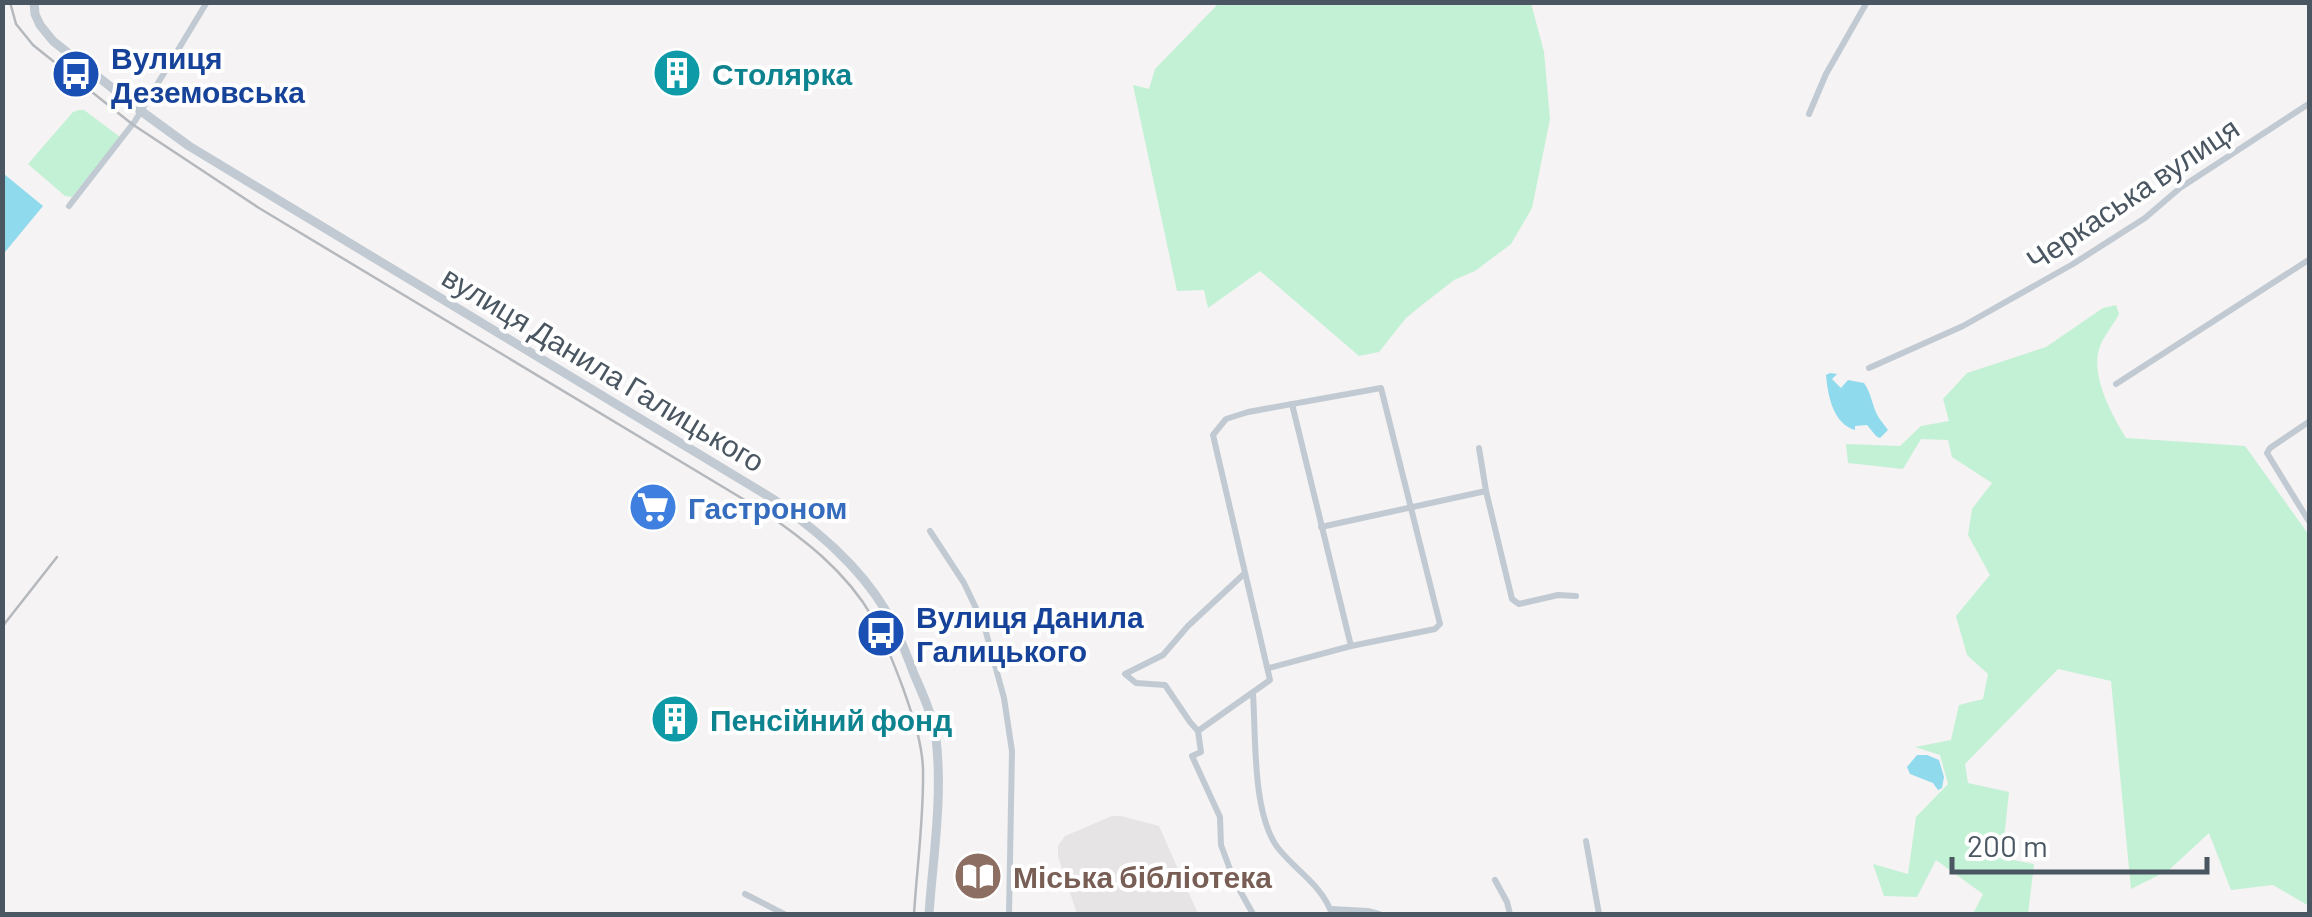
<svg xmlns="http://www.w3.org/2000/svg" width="2312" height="917" viewBox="0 0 2312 917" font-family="Barlow,sans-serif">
  <rect width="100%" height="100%" fill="#f5f3f3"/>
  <!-- education -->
  <path fill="#e6e4e5" d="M1112,816H1121L1159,826L1198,914H1077L1058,856V846L1065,836Z"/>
  <!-- green -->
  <g fill="#c3f1d5">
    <path d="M1219,3H1531L1544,52L1550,119L1532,208L1511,244L1475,271L1454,280L1422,305L1406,318L1379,352L1359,356L1260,271L1208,308L1204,290L1177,291L1133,85L1149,89L1155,69Z"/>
    <path d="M79,110H84L120,137L72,197L65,196L28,164L73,112Z"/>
    <path d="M2116,305L2119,314C2113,325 2103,337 2099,349C2091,377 2112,415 2126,438L2245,446L2309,535V906L2273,885L2231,890L2209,833L2169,870L2131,889L2111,681L2058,669L1965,764L1968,783L2009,792L2002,858L2034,864L2028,914H1973L1983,894L1936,860L1917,897L1884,896L1873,864L1908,874L1916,817L1948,784L1940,755L1915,747L1951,740L1959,705L1983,699L1988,674L1967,655L1956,616L1990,575L1968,535L1972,509L1992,483L1952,457L1948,440L1921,439L1903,469L1848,463L1846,444L1900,446L1921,426L1949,421L1943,399L1967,373L2046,347L2103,308Z"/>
  </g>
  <!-- water -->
  <g fill="#90daee">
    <path d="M4,174L43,206L5,252L2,251Z"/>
    <path d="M1830,373L1837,374L1832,379L1841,388L1848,380L1864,383C1872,394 1872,407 1879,418C1882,422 1885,426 1888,430L1880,438L1876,436L1867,425L1855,426V430C1834,424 1828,398 1826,375Z"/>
    <path d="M1917,755H1927L1939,760L1944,777L1942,788L1938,790L1933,783L1910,774L1907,767Z"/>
  </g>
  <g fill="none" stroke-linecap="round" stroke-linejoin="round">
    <!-- minor -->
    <g stroke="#c1cad2" stroke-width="6">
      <path d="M1809,114L1826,74L1867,2"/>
      <path d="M69,206L135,121L207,2"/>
      <path d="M1869,368L1963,326L2073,264L2145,218L2180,188L2310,103"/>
      <path d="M2116,384L2310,259"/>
      <path d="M1292,404L1351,646"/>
      <path d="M2310,421L2270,448L2267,453L2310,523"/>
      <path d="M1479,448L1486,491L1512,599L1519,604L1558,595L1576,596"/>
      <path d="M1321,527L1486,491"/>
      <path d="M930,531L964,583L984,625L1004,698L1012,751L1009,914"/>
      <path d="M1245,573L1188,626L1163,655L1125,674L1136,683L1165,685L1190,722L1198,731L1270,680L1213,435L1226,419L1248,412L1381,388L1440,624L1435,629L1351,646L1269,668"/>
      <path d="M1253,694C1256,736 1252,814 1278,848C1296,871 1322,885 1332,914"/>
      <path d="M1198,731L1201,752L1192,756L1220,817L1221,845L1234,880L1253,914"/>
      <path d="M1586,841L1599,914"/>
      <path d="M1495,880L1507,902L1510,914"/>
      <path d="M745,894L784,914"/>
      <path d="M1331,909L1368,911L1379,914"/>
    </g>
    <!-- tertiary -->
    <path stroke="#c1cad2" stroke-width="9" d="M34,2L35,14L40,25L53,41L141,111L189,146L773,499C817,531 858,564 886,611C898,631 906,653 914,674C923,695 933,716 936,739C943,796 933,857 929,914"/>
    <!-- tram -->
    <path stroke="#b5b8bd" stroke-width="2.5" d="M10,2L16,24L33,45L132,124L259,208L758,508C802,537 846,571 873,618C885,640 894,664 903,688C912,714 922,741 923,769C924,817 917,867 914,914"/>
    <!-- rail -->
    <path stroke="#b5b8bd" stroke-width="2.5" d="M2,627L57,557"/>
  </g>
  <!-- icons -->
  <defs>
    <g id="building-disc" transform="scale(2.5)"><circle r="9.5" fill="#0f9aa8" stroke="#fff"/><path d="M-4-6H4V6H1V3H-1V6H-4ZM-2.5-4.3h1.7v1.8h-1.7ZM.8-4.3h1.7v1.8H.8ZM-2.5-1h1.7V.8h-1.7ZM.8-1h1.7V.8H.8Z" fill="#fff"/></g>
    <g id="bus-disc" transform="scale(2.5)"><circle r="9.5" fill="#1a4fb4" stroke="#fff"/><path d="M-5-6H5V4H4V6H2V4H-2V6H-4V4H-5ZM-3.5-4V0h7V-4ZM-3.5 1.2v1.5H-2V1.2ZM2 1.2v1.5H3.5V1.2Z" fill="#fff"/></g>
    <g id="supermarket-disc" transform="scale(2.5)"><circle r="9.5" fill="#3f7fe0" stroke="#fff"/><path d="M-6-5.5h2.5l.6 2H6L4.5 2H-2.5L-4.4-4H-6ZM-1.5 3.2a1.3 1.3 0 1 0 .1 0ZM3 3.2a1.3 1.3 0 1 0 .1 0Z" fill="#fff"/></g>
    <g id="library-disc" transform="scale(2.5)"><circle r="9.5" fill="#8d6e63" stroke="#fff"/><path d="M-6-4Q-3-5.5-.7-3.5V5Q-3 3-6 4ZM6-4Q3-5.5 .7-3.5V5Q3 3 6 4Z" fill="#fff"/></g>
  </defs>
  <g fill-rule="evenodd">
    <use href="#building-disc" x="677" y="73"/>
    <use href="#bus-disc" x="76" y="74"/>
    <use href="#supermarket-disc" x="653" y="507"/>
    <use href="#bus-disc" x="881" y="633"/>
    <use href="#building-disc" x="675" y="719"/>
    <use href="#library-disc" x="978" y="876"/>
  </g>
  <g text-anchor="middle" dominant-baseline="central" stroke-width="8" stroke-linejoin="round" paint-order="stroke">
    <!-- transit labels -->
    <g font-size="30" font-weight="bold" fill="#164399" stroke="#fff" text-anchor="start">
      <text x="111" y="57">Вулиця<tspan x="111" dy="34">Деземовська</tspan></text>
      <text x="916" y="616">Вулиця Данила<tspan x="916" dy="34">Галицького</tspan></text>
    </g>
    <!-- culture labels -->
    <g font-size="30" font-weight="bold" fill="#0d838f" stroke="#fff" text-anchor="start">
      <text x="712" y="73">Столярка</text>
      <text x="710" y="719">Пенсійний фонд</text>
    </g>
    <!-- street labels -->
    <g font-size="30" fill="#4a5661" stroke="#fff">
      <text transform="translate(2132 193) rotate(-34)">Черкаська вулиця</text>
      <text transform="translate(604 368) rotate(31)">вулиця Данила Галицького</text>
    </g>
    <!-- shop labels -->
    <g font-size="30" font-weight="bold" fill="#366cbe" stroke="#fff" text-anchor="start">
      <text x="688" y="507">Гастроном</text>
    </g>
    <!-- education labels -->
    <g font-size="30" font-weight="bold" fill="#785e54" stroke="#fff" text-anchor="start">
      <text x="1013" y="876">Міська бібліотека</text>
    </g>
  </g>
  <!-- border -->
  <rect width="2312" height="917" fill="none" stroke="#4a5661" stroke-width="10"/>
  <!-- scale -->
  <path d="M1952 857v15h255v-15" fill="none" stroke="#4a5661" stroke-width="5"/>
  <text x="1967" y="857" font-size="30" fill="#4a5661" stroke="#ffffff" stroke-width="8" paint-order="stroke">200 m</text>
</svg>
